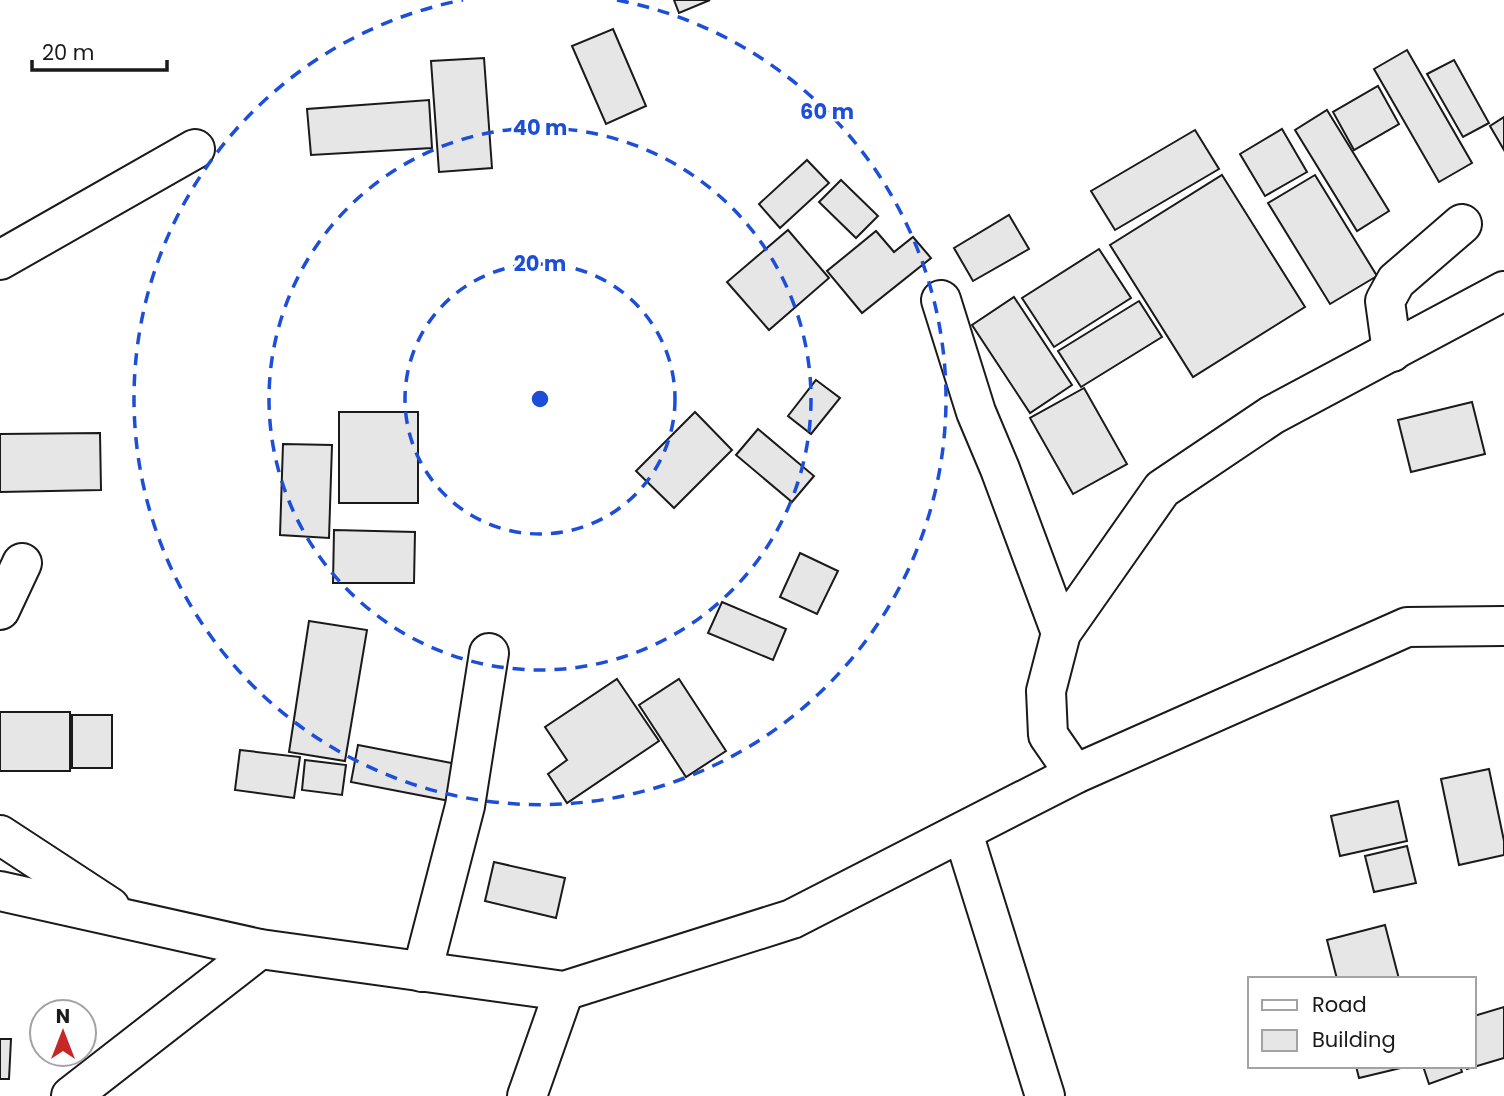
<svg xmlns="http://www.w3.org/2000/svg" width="1504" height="1096" viewBox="0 0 1504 1096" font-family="Poppins,sans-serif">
  <rect width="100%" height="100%" fill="#fff"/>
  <!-- building -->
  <g fill="#e6e6e6" stroke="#1a1a1a" stroke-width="2">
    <path d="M674,0H710L679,13Z"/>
    <path d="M613,29L646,106L606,124L572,46Z"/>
    <path d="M1407,50L1472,163L1439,182L1374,69Z"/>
    <path d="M484,58L492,168L439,172L431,61Z"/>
    <path d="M1454,60L1489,123L1463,137L1427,74Z"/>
    <path d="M1378,86L1399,124L1354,150L1333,112Z"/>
    <path d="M429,100L432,148L311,155L307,109Z"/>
    <path d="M1327,110L1389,211L1357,231L1295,130Z"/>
    <path d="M1504,117V150L1490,126Z"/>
    <path d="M1282,129L1307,172L1265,196L1240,154Z"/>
    <path d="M1195,130L1219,169L1115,230L1091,191Z"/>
    <path d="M807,160L829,183L780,228L759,204Z"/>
    <path d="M1222,175L1305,307L1193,377L1110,245Z"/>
    <path d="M1315,175L1377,276L1330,304L1268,203Z"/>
    <path d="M841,180L878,216L856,238L819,202Z"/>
    <path d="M1009,215L1029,249L973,281L954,248Z"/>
    <path d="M788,230L829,278L769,330L727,282Z"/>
    <path d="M876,231L894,252L913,237L931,258L862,313L827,271Z"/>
    <path d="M1099,249L1131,298L1054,347L1022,298Z"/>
    <path d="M1014,297L1072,385L1030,413L972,325Z"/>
    <path d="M1139,301L1162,337L1081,387L1058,351Z"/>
    <path d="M816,380L840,398L811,434L788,416Z"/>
    <path d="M1084,388L1127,464L1073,494L1030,418Z"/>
    <path d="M1472,402L1485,454L1411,472L1398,420Z"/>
    <rect x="339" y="412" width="79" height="91"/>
    <path d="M695,412L732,450L674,508L636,471Z"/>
    <path d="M758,429L814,476L792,502L736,455Z"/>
    <path d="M100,433L101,490L0,492V434Z"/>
    <path d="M283,444L332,445L329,538L280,535Z"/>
    <path d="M334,530L415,532L414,583H333Z"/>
    <path d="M800,553L838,571L817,614L780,597Z"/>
    <path d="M722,602L786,629L773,660L708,633Z"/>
    <path d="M309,621L367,630L345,761L289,752Z"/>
    <path d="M617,679L659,741L567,803L548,774L567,760L545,727Z"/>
    <path d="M679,679L726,751L686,777L639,705Z"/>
    <rect x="0" y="712" width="70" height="59"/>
    <rect x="72" y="715" width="40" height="53"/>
    <path d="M358,745L467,766L460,803L351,782Z"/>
    <path d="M240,750L300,757L294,798L235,790Z"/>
    <path d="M305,760L346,765L342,795L302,790Z"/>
    <path d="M1489,769L1504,841V855L1459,865L1441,779Z"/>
    <path d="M1398,801L1407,841L1340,856L1331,816Z"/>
    <path d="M1407,846L1416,883L1374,892L1365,856Z"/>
    <path d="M494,862L565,878L556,918L485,901Z"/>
    <path d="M1385,925L1399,979H1337L1327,940Z"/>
    <path d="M1504,1007V1058L1467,1069L1466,1066H1474V1016Z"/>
    <path d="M0,1039H11L9,1079H0Z"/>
    <path d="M1356,1066H1409L1359,1078Z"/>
    <path d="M1423,1066H1460L1462,1072L1429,1084Z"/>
  </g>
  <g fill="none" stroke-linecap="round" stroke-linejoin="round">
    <!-- minor casing -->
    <g stroke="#1a1a1a" stroke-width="42">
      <g id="minor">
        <path d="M0,260L195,149"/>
        <path d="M941,300L976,412L1000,469L1061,633"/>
        <path d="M1392,352L1385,301L1396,281L1462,224"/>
        <path d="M0,610L22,563"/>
        <path d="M1075,774L1048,735L1046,691L1061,633L1162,489L1272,415L1504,291"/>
        <path d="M963,833L1045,1096"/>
        <path d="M0,835L110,907"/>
        <path d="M0,891L260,949L564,991L792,919L1075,774L1407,627L1504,626"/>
        <path d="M422,972L465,806L489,653"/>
        <path d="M71,1096L260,949"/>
        <path d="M527,1096L564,991"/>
      </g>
    </g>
    <!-- minor -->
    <use href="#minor" stroke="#fff" stroke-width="38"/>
  </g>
  <!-- distance rings -->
  <g fill="none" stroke="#1d4ed8" stroke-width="3.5" stroke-dasharray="12 9">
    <circle cx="540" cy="399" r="135"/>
    <circle cx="540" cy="399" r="271"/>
    <path d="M617 0A406 406 0 1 1 463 0"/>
  </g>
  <circle cx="540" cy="399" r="10" fill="#1d4ed8" stroke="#fff" stroke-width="3.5"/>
  <g font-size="21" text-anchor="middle" font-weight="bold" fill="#1d4ed8" stroke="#fff" stroke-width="5" stroke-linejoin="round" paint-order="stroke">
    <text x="827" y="119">60 m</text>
    <text x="540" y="135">40 m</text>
    <text x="540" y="271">20 m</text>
  </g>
  <!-- legend -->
  <rect x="1248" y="977" width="228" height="91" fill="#ffffff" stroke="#a3a3a3" stroke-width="2"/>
  <rect x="1262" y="1000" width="35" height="10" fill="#ffffff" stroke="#a3a3a3" stroke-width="2"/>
  <text x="1312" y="1012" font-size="21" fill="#1a1a1a">Road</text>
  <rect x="1262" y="1030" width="35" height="21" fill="#e6e6e6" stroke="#a3a3a3" stroke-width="2"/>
  <text x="1312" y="1047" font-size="21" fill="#1a1a1a">Building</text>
  <!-- north arrow -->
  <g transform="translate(63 1033)"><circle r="33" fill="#ffffff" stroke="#a3a3a3" stroke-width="2"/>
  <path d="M0-5L12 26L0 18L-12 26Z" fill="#c62828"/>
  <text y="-10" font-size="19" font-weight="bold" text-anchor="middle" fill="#1a1a1a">N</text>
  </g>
  <!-- scale -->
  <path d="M32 60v10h135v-10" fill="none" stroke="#1a1a1a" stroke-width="3.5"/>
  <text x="42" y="60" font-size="21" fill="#1a1a1a" stroke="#ffffff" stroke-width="5" paint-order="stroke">20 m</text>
</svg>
